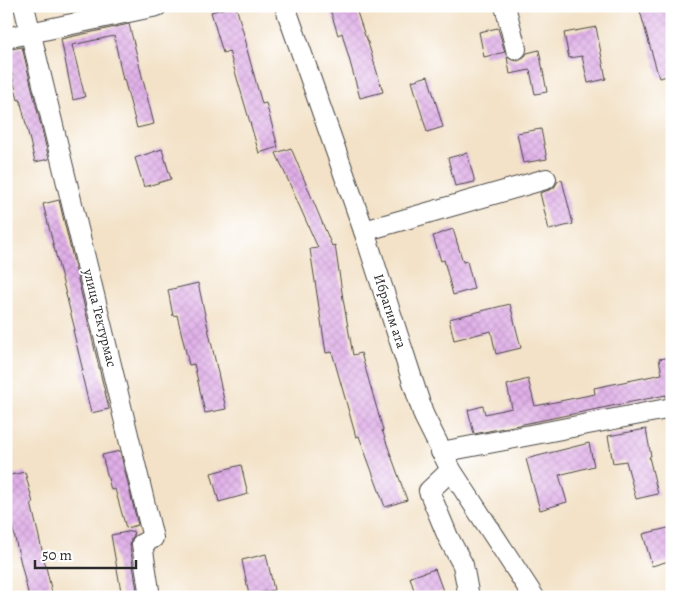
<svg xmlns="http://www.w3.org/2000/svg" width="678" height="603" viewBox="0 0 678 603" font-family="Alegreya,serif">
  <defs>
    <pattern id="building-cross-hatch" width="8" height="8" patternUnits="userSpaceOnUse" patternTransform="scale(1.25)"><rect width="8" height="8" fill="#e0afe8"/><path d="M0 0l8 8M0 8l8-8" fill="none" stroke="#c097c7"/></pattern>
  </defs>
  <rect width="100%" height="100%" fill="#fff"/>
  <filter id="ink" filterUnits="userSpaceOnUse"><feTurbulence type="fractalNoise" baseFrequency=".02" numOctaves="2"/><feDisplacementMap in="SourceGraphic" scale="10" xChannelSelector="R" yChannelSelector="G"/><feConvolveMatrix kernelMatrix="1 2 1 2 8 2 1 2 1" color-interpolation-filters="sRGB"/></filter>
  <filter id="wash" filterUnits="userSpaceOnUse"><feTurbulence type="fractalNoise" baseFrequency=".0096" numOctaves="4" result="noise"/><feDisplacementMap in="SourceGraphic" scale="20" xChannelSelector="R" yChannelSelector="G"/><feGaussianBlur stdDeviation="1.12" result="paint"/><feColorMatrix in="noise" values="0 0 0 0 0 0 0 0 0 0 0 0 0 0 0 0 0 1.4 0 .05"/><feComposite in="paint" operator="in"/></filter>
  <g filter="url(#wash)">
    <rect width="100%" height="100%" fill="#f3e2c8"/>
    <g id="blocks">
      <!-- building -->
      <g fill="url(#building-cross-hatch)">
        <path d="M233,6H236L247,46H246L262,104L266,103L278,147L259,153L229,51L223,53L211,12Z"/>
        <path d="M329,6H355L365,36H366L383,92L360,98L342,33L338,35Z"/>
        <path d="M658,6H668L672,20V75L659,78L640,11Z"/>
        <path d="M129,24L154,124L137,128L124,79L123,80L114,36L72,45L85,97L73,100L61,39Z"/>
        <path d="M596,27L606,79L588,83L582,56L569,58L564,33Z"/>
        <path d="M498,28L505,52L484,57L479,32Z"/>
        <path d="M22,47L49,159L35,162L20,99L18,100L6,50Z"/>
        <path d="M539,50L547,92L535,94L530,70L510,74L507,57L512,60L518,61L524,58L527,53Z"/>
        <path d="M428,76L443,127L427,132L412,81Z"/>
        <path d="M541,129L547,159L523,163L517,133Z"/>
        <path d="M291,148L332,246L335,245L343,299L353,355L361,353L383,430H382L407,500L385,507L359,436L356,437L332,352L326,353L310,249L318,248L276,153Z"/>
        <path d="M162,149L171,179L144,187L135,158Z"/>
        <path d="M467,153L475,182L455,186L448,158Z"/>
        <path d="M562,180L573,224L549,230L540,193L549,190L554,188L558,181Z"/>
        <path d="M59,200L109,409L91,413L81,371H83L73,330H75L43,204Z"/>
        <path d="M453,229L463,262L467,261L474,289L453,295L444,260L441,261L433,236Z"/>
        <path d="M198,283L226,409L205,413L194,364L189,365L177,315L173,316L168,290Z"/>
        <path d="M510,304L521,348L496,354L491,331L454,340L449,319Z"/>
        <path d="M672,357V396L666,397V395L474,434L468,410L483,406L485,414L512,408L507,385L528,379L535,406L595,394L594,388L662,374L659,359Z"/>
        <path d="M646,429L651,456L649,457L658,494L636,499L626,461L613,463L608,436Z"/>
        <path d="M589,443L594,466L559,475L567,502L540,510L526,459Z"/>
        <path d="M120,451L138,525L126,528L115,489L111,490L102,455Z"/>
        <path d="M241,465L248,494L219,502L211,473Z"/>
        <path d="M25,472L33,503H31L53,597H29L8,509H6V476Z"/>
        <path d="M672,527V560L652,566L643,534Z"/>
        <path d="M133,531L134,536L131,539L130,546L138,597H122L111,535Z"/>
        <path d="M266,554L274,590L249,595L242,560Z"/>
        <path d="M435,569L443,591L426,597H416L410,577Z"/>
      </g>
    </g>
  </g>
  <g filter="url(#ink)">
    <use href="#blocks" fill-opacity="0" stroke="#494643" stroke-width="1"/>
    <g fill="none" stroke-linecap="round" stroke-linejoin="round">
      <!-- minor casing -->
      <g stroke="#494643" stroke-width="22">
        <g id="minor">
          <path d="M24,6L153,538L142,544L150,597"/>
          <path d="M285,6L364,231L424,416L451,470L534,597"/>
          <path d="M505,6L516,49"/>
          <path d="M6,38L157,6"/>
          <path d="M364,231L546,179"/>
          <path d="M441,452L672,408"/>
          <path d="M451,470L429,491L448,537L463,565L469,597"/>
        </g>
      </g>
      <!-- minor -->
      <use href="#minor" stroke="#fff" stroke-width="20"/>
    </g>
  </g>
  <g text-anchor="middle" dominant-baseline="central" stroke-width="4" stroke-linejoin="round" paint-order="stroke">
    <!-- street labels -->
    <g font-size="14" fill="#2b2b2b" stroke="#fff">
      <text transform="translate(390 311) rotate(72)">Ибрагим ата</text>
      <text transform="translate(100 318) rotate(76)">улица Тектурмас</text>
    </g>
  </g>
  <!-- margin -->
  <rect width="678" height="603" fill="none" stroke="#fff" stroke-width="25"/>
  <!-- scale -->
  <path d="M35 560v8h101v-8" fill="none" stroke="#2b2b2b" stroke-width="2.5"/>
  <text x="42" y="560" font-size="15" fill="#2b2b2b" stroke="#ffffff" stroke-width="4" paint-order="stroke">50 m</text>
</svg>
